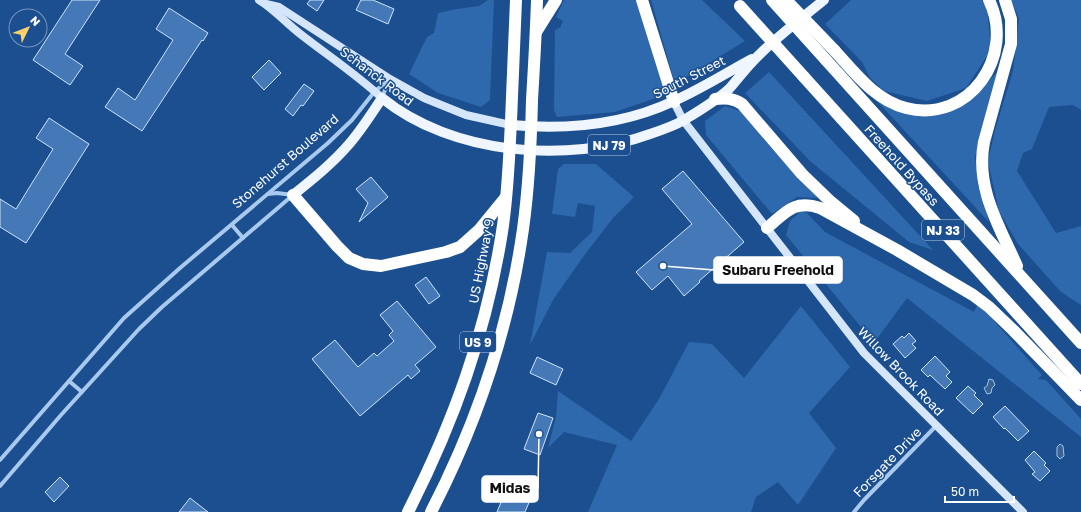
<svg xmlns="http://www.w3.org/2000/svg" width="1081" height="512" viewBox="0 0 1081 512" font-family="'Golos Text',sans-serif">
  <rect width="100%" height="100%" fill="#1b4f8f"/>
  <!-- green -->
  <g fill="#2e69ad">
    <path d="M488,0H494L490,100L481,107L438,93L409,74L427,37L434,33L438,13L457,9L479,6Z"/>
    <path d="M564,0H637L663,83V92L659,97L615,112L557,117L554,110L555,30L561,27V25L563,21L556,17Z"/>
    <path d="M651,0H702L745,41L675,84Z"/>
    <path d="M851,0H982L987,7L991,50L966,88L927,101L884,91L870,78L862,62L825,24Z"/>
    <path d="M1011,0H1081V110L1073,105L1049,107L1032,149L1023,153L1017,171L1056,233L1081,226V305L1061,292L1018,244L999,211L988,162L995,130L1013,71L1019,18Z"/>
    <path d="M769,72L933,250L909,242L810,161L745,93Z"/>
    <path d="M997,72L975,157L979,190L989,222L878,102L907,114H941L968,103Z"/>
    <path d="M725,106L740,111L818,198L797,197L772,214L706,135L705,121Z"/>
    <path d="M564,164H596L634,197L613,218L583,257L553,300L530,345L547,252L570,253L592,232L595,206L578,203L575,217L552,214L558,169Z"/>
    <path d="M803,209L825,232L974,312L978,303L1042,375L1038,379L1046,380L1081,419V437L907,298L874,343L786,235L790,221Z"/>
    <path d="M801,306L850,367L809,413L836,448L798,505L778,482L756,497L751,512H588L617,445L564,432L548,448L556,417L558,391L631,441L659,399L689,342L712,344L744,378Z"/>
  </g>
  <!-- water -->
  <g fill="#3c6290" stroke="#9cc4f0">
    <path d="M989,379L993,380L995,385L992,388L991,393L987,394L984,388L987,386Z"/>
    <path d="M1060,444L1063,446L1064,456L1060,459L1057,456V447Z"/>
  </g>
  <!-- building -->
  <g fill="#4478b7" stroke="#cfe3fa">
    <path d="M72,0H100L65,54L83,66L70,85L33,60Z"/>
    <path d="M310,0H324L317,11L307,4Z"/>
    <path d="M361,0H373L394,9L388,24L356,10Z"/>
    <path d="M169,8L208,33L203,41L202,40L142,131L105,107L118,88L135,100L173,40L156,29Z"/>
    <path d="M269,60L281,73L264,90L252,77Z"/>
    <path d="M304,84L314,91L303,106L301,105L293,116L285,109Z"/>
    <path d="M49,118L89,144L26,243L0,227V199L16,209L53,149L36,138Z"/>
    <path d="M683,171L744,242L699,281L700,282L684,296L668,276L652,290L636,272L692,224L662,189Z"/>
    <path d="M371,177L388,197L359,222L368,203L356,189Z"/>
    <path d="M426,277L440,296L429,304L415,285Z"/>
    <path d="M397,301L436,347L415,365L420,371L411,379L408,375L360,416L312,359L335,340L358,367L374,353L377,356L394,341L389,335L393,331L380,315Z"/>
    <path d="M909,333L916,341L912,344L916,348L905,358L893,344L902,336L904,338Z"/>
    <path d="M935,356L950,372L946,376L952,382L945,389L930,375L928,377L921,370Z"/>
    <path d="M537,357L563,369L556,385L530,373Z"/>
    <path d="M968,386L976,393L974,395L983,404L973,414L956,398Z"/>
    <path d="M1005,406L1029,431L1018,441L1005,428L1004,429L993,417Z"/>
    <path d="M538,413L553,418L540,455L524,449Z"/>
    <path d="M1034,451L1046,463L1044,465L1050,471L1040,481L1032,474L1035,472L1025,460Z"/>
    <path d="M60,477L69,486L54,502L45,492Z"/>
    <path d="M509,483L533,493L525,512H497Z"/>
    <path d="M190,498L208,512H179Z"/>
  </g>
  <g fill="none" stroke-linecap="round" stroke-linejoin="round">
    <!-- street -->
    <g stroke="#a9c9ee" stroke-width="4">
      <path d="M382,97L389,81"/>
      <path d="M268,194L277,193L293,195"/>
      <path d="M232,225L243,238"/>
      <path d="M69,381L82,392"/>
      <path d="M0,460L124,318L180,268L328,143L352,120L375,91L390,79"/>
      <path d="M0,486L61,415L139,329L162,307L293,195"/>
      <path d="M854,512L864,500L936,426"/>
    </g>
    <!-- secondary -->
    <g stroke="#d6e6fa" stroke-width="8">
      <path d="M259,0C274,9 286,23 299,33C327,55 356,74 382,98"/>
      <path d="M266,4L279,7L390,79L424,98L466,115L511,125"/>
      <path d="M674,102L683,120L864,353L1023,512"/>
    </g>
    <!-- primary -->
    <g stroke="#f0f6ff" stroke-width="10">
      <path d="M511,125C566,130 623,125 674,101C701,89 726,73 752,59"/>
      <path d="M293,195C313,179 333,163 350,143C362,129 372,113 382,98C452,155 568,164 650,134C662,130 674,126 684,120C699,111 716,101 729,89C739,78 748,65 759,55C779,35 802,18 824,0"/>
    </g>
    <!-- highway -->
    <g stroke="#fff" stroke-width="12">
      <path d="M642,0L674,102"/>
      <path d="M1005,0L1011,19V44L984,142C975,187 999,226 1017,266"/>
      <path d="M536,32L556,0"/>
      <path d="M835,51C855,73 875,100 906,108C969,124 1016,56 989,0"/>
      <path d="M826,60L1081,343"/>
      <path d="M804,77L1081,384"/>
      <path d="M715,99C725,98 733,98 742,104L802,174L831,202L854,221"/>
      <path d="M293,195L337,246L349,258L363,264L381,266L446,252L460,247L479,230L506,197"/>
      <path d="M767,228C785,213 794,199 820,208L897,250L973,295L989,307L1013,330L1081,400"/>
      <path d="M408,512C454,421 486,333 502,232C508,195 509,158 511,121C513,81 514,40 516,0"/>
      <path d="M431,512C477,423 509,328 523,229C529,186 531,143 532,100C534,66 536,33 537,0"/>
    </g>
    <!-- highway-bridge -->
    <g stroke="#fff" stroke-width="12">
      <path d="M772,0L826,60"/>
      <path d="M786,0L835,51"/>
      <path d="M740,6L804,77"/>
    </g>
  </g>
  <g text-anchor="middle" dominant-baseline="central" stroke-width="3" stroke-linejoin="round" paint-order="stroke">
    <!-- shield labels -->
    <g fill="#1b4f8f" stroke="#bbcadd" stroke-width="1">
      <rect x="588" y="135" width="42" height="20" rx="3"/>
      <rect x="922" y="220" width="42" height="20" rx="3"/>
      <rect x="460" y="332" width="36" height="20" rx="3"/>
    </g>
    <g font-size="12" font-weight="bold" fill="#fff">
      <text x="609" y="145">NJ 79</text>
      <text x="943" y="230">NJ 33</text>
      <text x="478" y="342">US 9</text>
    </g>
    <!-- street labels -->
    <g font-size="13" fill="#fff" stroke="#1b4f8f">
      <text transform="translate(377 76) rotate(37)">Schanck Road</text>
      <text transform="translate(689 77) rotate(-27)">South Street</text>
      <text transform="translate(285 161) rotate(-41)">Stonehurst Boulevard</text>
      <text transform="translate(902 165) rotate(48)">Freehold Bypass</text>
      <text transform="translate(481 261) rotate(-79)">US Highway 9</text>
      <text transform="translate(901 371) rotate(46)">Willow Brook Road</text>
      <text transform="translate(887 462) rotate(-46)">Forsgate Drive</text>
    </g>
  </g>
  <!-- callouts -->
  <path fill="none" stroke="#fff" stroke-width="1.5" d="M663 266L714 270M539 434L538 489"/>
  <g fill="#fff" stroke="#1b4f8f" stroke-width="1.5">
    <circle cx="663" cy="266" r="4"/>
    <circle cx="539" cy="434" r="4"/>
  </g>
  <g fill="#fff" stroke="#fff" stroke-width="1.5">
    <rect x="714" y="257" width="128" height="26" rx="4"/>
    <rect x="482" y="476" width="56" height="26" rx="4"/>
  </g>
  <g font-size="14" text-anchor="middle" font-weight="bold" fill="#111">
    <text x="778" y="275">Subaru Freehold</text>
    <text x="510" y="493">Midas</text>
  </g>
  <!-- north arrow -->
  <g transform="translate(28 28) rotate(47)"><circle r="19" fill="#1b4f8f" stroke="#7695bc"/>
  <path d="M0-3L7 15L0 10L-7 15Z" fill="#ffd166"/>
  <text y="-6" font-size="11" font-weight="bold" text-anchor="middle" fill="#ffffff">N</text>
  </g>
  <!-- scale -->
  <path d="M945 496v6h69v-6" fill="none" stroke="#ffffff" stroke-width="2"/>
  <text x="951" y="496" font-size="12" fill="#ffffff" stroke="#1b4f8f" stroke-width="3" paint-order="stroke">50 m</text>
</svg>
